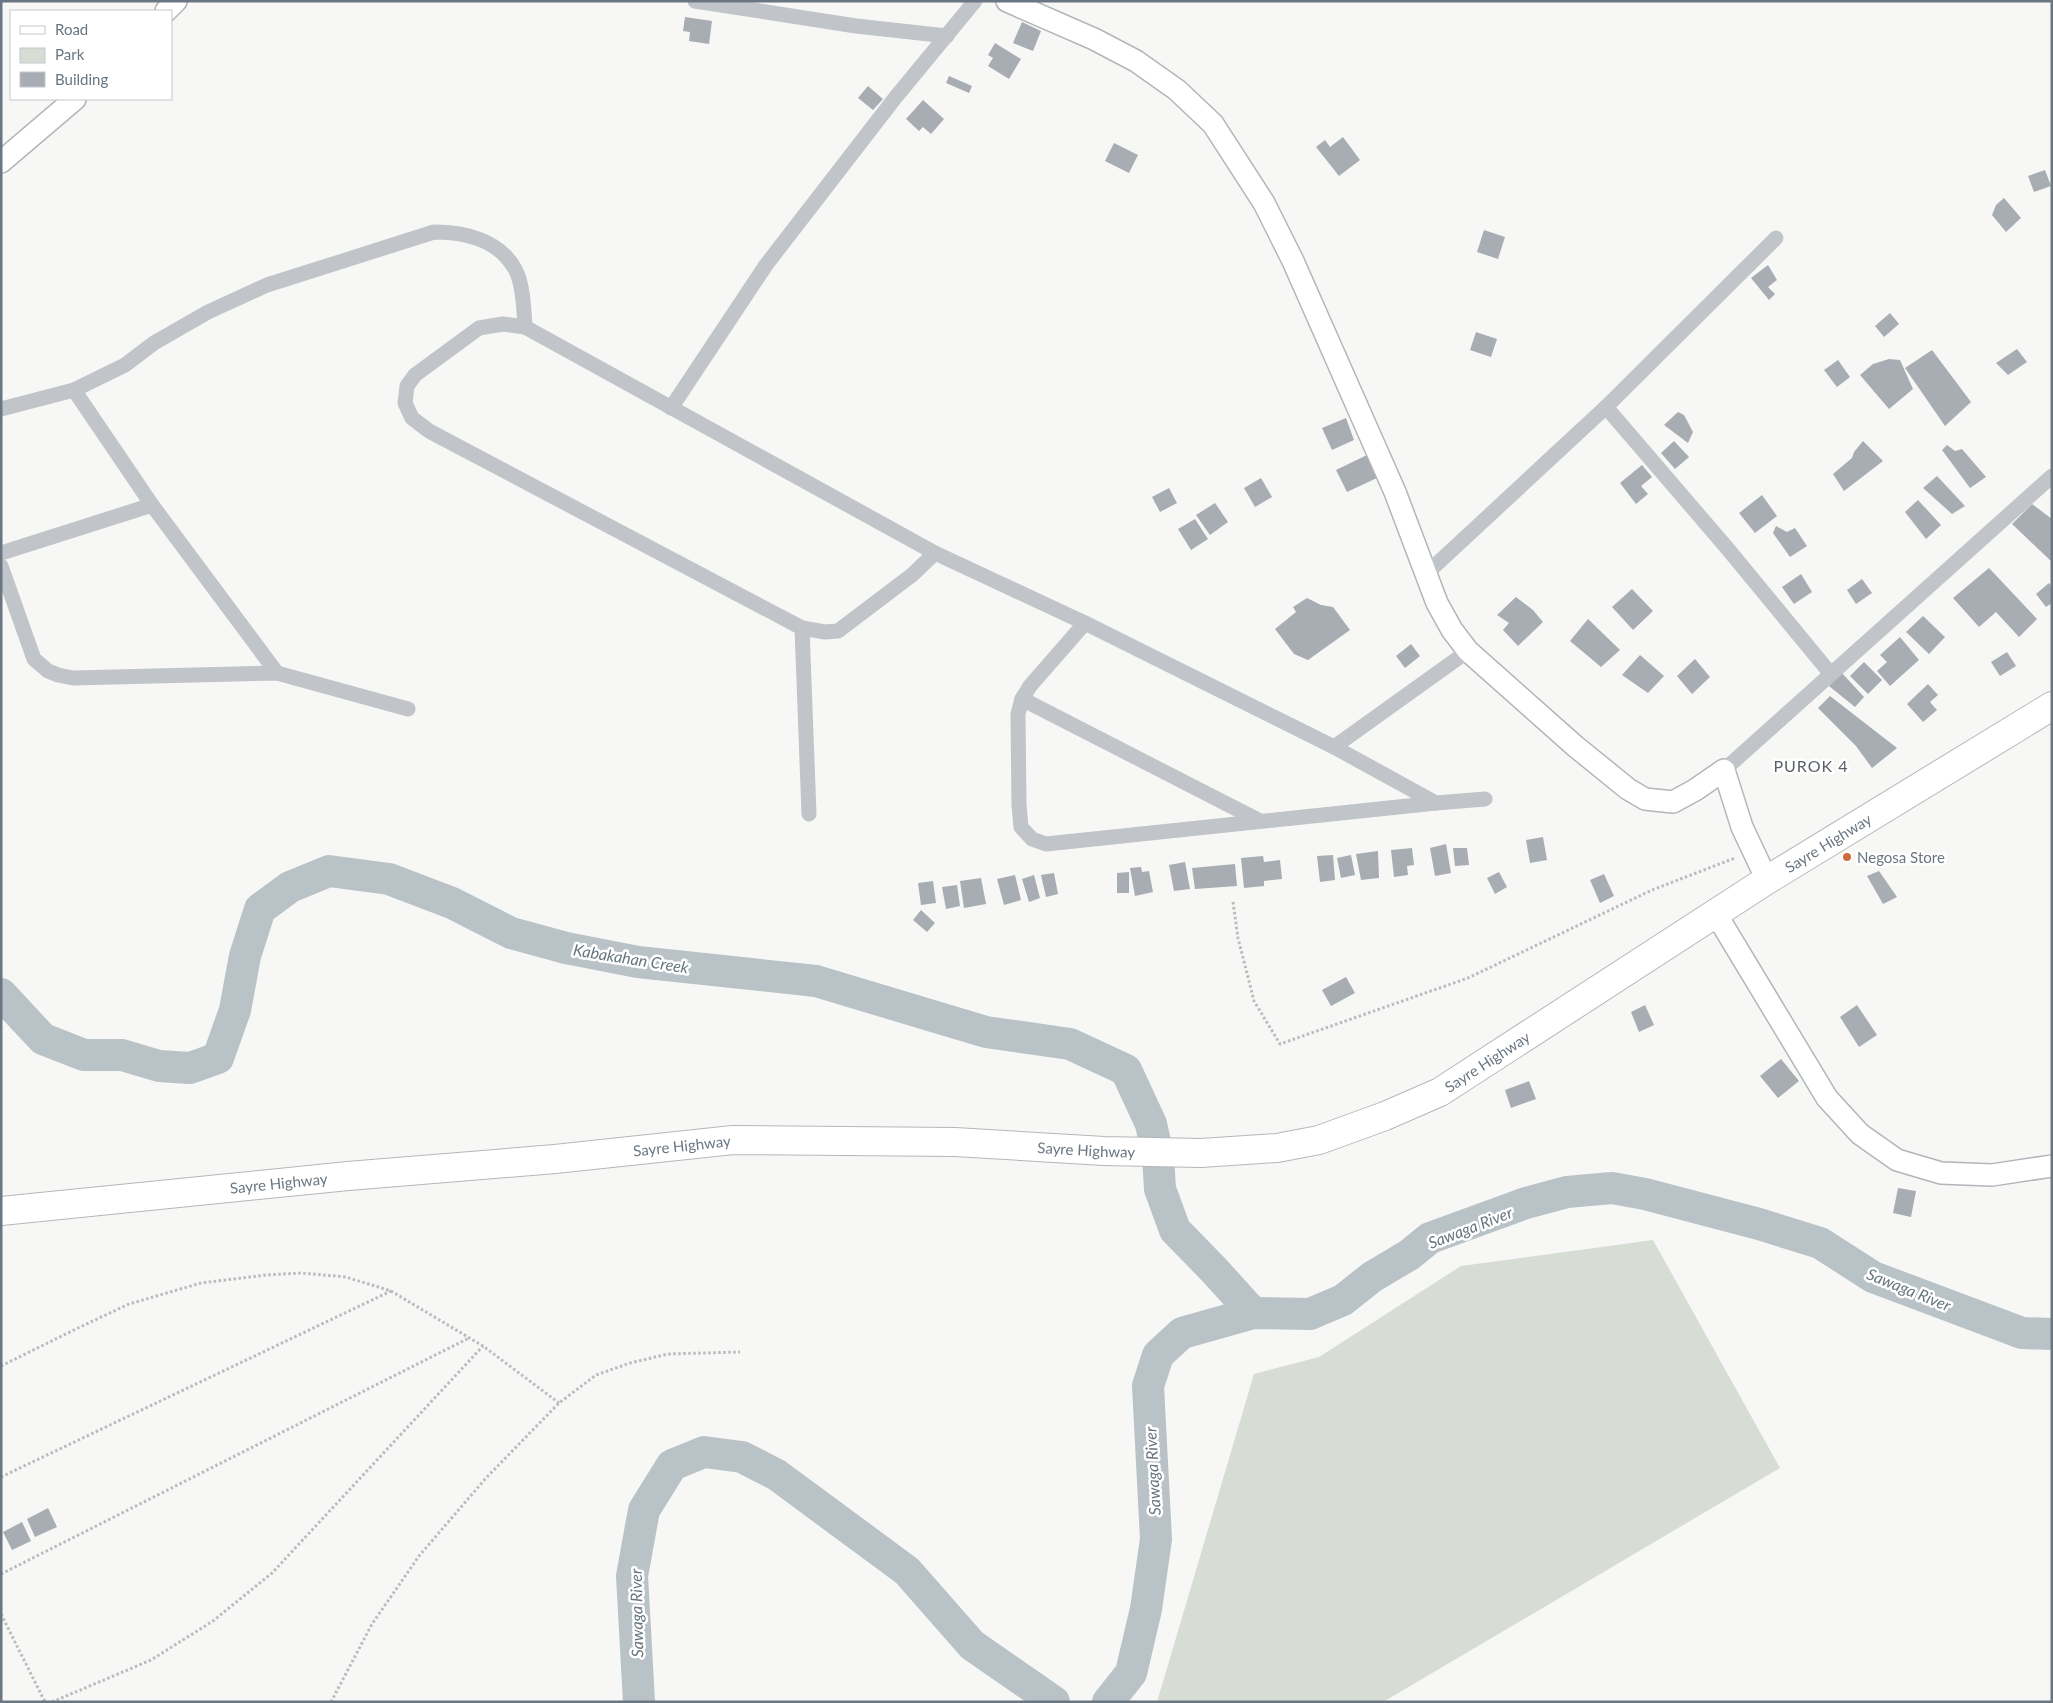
<svg xmlns="http://www.w3.org/2000/svg" width="2053" height="1703" viewBox="0 0 2053 1703" font-family="Lato,sans-serif">
  <rect width="100%" height="100%" fill="#f7f7f5"/>
  <!-- green -->
  <path fill="#d7dcd5" d="M1653,1240L1780,1468L1383,1702H1157L1254,1374L1319,1357L1461,1266Z"/>
  <g fill="none" stroke-linecap="round" stroke-linejoin="round">
    <!-- river -->
    <g stroke="#b9c2c6" stroke-width="32">
      <path d="M1,994L43,1039L84,1055H122L159,1066L190,1068L218,1058L235,1010L245,956L260,909L290,887L329,871L389,879L452,903L511,933L566,948L638,962L816,981L986,1032L1070,1044L1126,1070L1151,1124L1158,1156L1160,1189L1175,1230L1214,1270L1253,1313"/>
      <path d="M639,1702L632,1576L644,1510L672,1465L704,1452L742,1457L777,1475L907,1571L972,1645L1054,1702"/>
      <path d="M1108,1702L1131,1673L1146,1609L1156,1539L1148,1386L1158,1355L1182,1333L1253,1313L1310,1314L1343,1300L1372,1277L1409,1255L1430,1238L1526,1203L1567,1192L1612,1188L1645,1194L1759,1224L1820,1243L1873,1277L2022,1333L2052,1334"/>
    </g>
  </g>
  <!-- building -->
  <g fill="#a7adb3">
    <path d="M685,17L712,21L709,44L689,41L690,32L683,31Z"/>
    <path d="M1022,22L1041,31L1033,51L1013,43Z"/>
    <path d="M995,43L1021,59L1009,79L988,66L993,58L988,55Z"/>
    <path d="M949,76L972,86L969,93L946,83Z"/>
    <path d="M868,86L883,99L873,110L858,98Z"/>
    <path d="M923,100L944,119L931,134L923,127L919,131L906,119Z"/>
    <path d="M1343,137L1360,160L1339,176L1316,147L1325,140L1330,147Z"/>
    <path d="M1114,143L1138,155L1129,173L1105,161Z"/>
    <path d="M2045,170L2051,186L2034,192L2028,176Z"/>
    <path d="M2004,198L2021,218L2006,232L1992,215L1996,205Z"/>
    <path d="M1484,230L1505,237L1498,259L1477,252Z"/>
    <path d="M1768,265L1777,280L1768,287L1775,294L1769,300L1751,278Z"/>
    <path d="M1890,313L1899,324L1884,337L1875,326Z"/>
    <path d="M1476,332L1497,339L1491,357L1470,350Z"/>
    <path d="M2017,349L2027,362L2008,375L1996,363Z"/>
    <path d="M1932,350L1971,402L1945,426L1905,368Z"/>
    <path d="M1889,359L1900,360L1913,389L1889,409L1860,375L1873,364Z"/>
    <path d="M1838,360L1850,377L1837,387L1824,370Z"/>
    <path d="M1678,412L1684,415L1693,432L1688,443L1664,425Z"/>
    <path d="M1346,418L1354,440L1332,450L1322,428Z"/>
    <path d="M1674,441L1689,457L1675,469L1661,453Z"/>
    <path d="M1863,441L1883,461L1844,491L1833,474L1852,458L1854,452Z"/>
    <path d="M1947,445L1955,451L1962,449L1986,477L1970,488L1942,450Z"/>
    <path d="M1367,455L1377,478L1347,492L1336,470Z"/>
    <path d="M1642,465L1652,477L1641,486L1648,494L1636,504L1620,483Z"/>
    <path d="M1937,476L1965,506L1952,514L1923,488Z"/>
    <path d="M1261,478L1272,497L1255,507L1244,488Z"/>
    <path d="M1169,488L1177,503L1160,512L1152,497Z"/>
    <path d="M1762,495L1777,516L1755,533L1739,513Z"/>
    <path d="M1918,500L1941,525L1926,539L1905,512Z"/>
    <path d="M1215,503L1228,522L1210,535L1196,515Z"/>
    <path d="M2032,504L2052,519V562L2012,524Z"/>
    <path d="M1195,519L1208,539L1191,550L1178,529Z"/>
    <path d="M1776,526L1787,532L1795,528L1807,546L1790,557L1773,533Z"/>
    <path d="M1989,568L2037,619L2019,637L1996,612L1979,627L1953,598Z"/>
    <path d="M1801,574L1812,592L1794,604L1782,587Z"/>
    <path d="M1862,579L1872,593L1856,604L1847,590Z"/>
    <path d="M2049,583L2052,587V603L2046,607L2036,594Z"/>
    <path d="M1632,589L1653,611L1633,630L1612,607Z"/>
    <path d="M1516,597L1533,610L1543,622L1518,646L1503,630L1509,623L1497,615Z"/>
    <path d="M1307,598L1321,605L1333,607L1350,630L1308,660L1294,654L1275,629L1296,612L1293,607Z"/>
    <path d="M1923,616L1945,637L1929,654L1906,632Z"/>
    <path d="M1588,619L1620,650L1601,667L1570,641Z"/>
    <path d="M1900,637L1919,660L1890,686L1877,671L1887,662L1880,655Z"/>
    <path d="M1411,644L1420,656L1405,668L1396,656Z"/>
    <path d="M2007,652L2016,666L2000,676L1991,662Z"/>
    <path d="M1640,655L1664,676L1648,693L1622,675Z"/>
    <path d="M1695,659L1710,677L1692,694L1677,676Z"/>
    <path d="M1864,662L1882,680L1868,694L1850,676Z"/>
    <path d="M1841,672L1864,697L1855,707L1829,686Z"/>
    <path d="M1928,684L1938,695L1930,702L1937,710L1923,722L1907,704Z"/>
    <path d="M1830,696L1897,748L1872,768L1856,746L1818,708Z"/>
    <path d="M1543,837L1547,860L1530,863L1526,840Z"/>
    <path d="M1446,844L1451,873L1435,876L1430,848Z"/>
    <path d="M1412,848L1414,865L1407,866L1408,875L1394,877L1391,850Z"/>
    <path d="M1453,848H1467L1469,865L1455,866Z"/>
    <path d="M1378,851L1379,878L1361,880L1356,854Z"/>
    <path d="M1333,855L1335,880L1320,882L1317,856Z"/>
    <path d="M1351,855L1355,875L1341,878L1337,858Z"/>
    <path d="M1263,856L1264,862L1280,860L1282,879L1264,881V886L1244,888L1241,858Z"/>
    <path d="M1185,862L1190,889L1174,891L1169,865Z"/>
    <path d="M1235,864L1237,886L1195,889L1192,868Z"/>
    <path d="M1141,867L1142,872L1149,871L1153,892L1135,896L1130,868Z"/>
    <path d="M1879,871L1897,897L1883,904L1867,876Z"/>
    <path d="M1129,872V893H1117V873Z"/>
    <path d="M1499,872L1507,887L1495,894L1487,878Z"/>
    <path d="M1054,873L1058,894L1046,897L1041,875Z"/>
    <path d="M1604,874L1614,896L1600,903L1590,880Z"/>
    <path d="M1015,875L1021,900L1004,905L997,879Z"/>
    <path d="M1034,875L1040,898L1029,902L1022,879Z"/>
    <path d="M981,878L986,904L964,908L960,881Z"/>
    <path d="M933,881L936,903L921,905L918,883Z"/>
    <path d="M957,885L960,906L946,909L942,887Z"/>
    <path d="M921,910L935,923L927,932L913,920Z"/>
    <path d="M1346,977L1355,993L1331,1006L1322,990Z"/>
    <path d="M1645,1005L1654,1025L1639,1032L1631,1012Z"/>
    <path d="M1857,1005L1877,1035L1859,1047L1840,1017Z"/>
    <path d="M1781,1059L1799,1081L1778,1098L1760,1076Z"/>
    <path d="M1529,1081L1536,1099L1511,1108L1505,1090Z"/>
    <path d="M1898,1188L1916,1191L1911,1217L1893,1213Z"/>
    <path d="M48,1508L57,1527L35,1537L27,1519Z"/>
    <path d="M22,1522L31,1541L12,1550L3,1532Z"/>
  </g>
  <g fill="none" stroke-linecap="round" stroke-linejoin="round">
    <!-- secondary casing -->
    <g stroke="#b2b6ba" stroke-width="24">
      <g id="secondary">
        <path d="M1007,1L1094,39L1136,61L1177,90L1213,124L1264,203L1293,261L1395,492L1437,603L1452,630L1468,651L1575,746L1628,789L1645,799L1673,802L1695,790L1724,770L1742,827L1767,880"/>
        <path d="M166,11L176,1"/>
        <path d="M1,162L75,99"/>
        <path d="M1716,914L1827,1098L1860,1134L1897,1160L1941,1173L1992,1175L2052,1166"/>
      </g>
    </g>
    <!-- highway casing -->
    <g stroke="#b4b7ba" stroke-width="30">
      <g id="highway">
        <path id="s1" d="M1,1211L348,1176L555,1159L733,1140L955,1142L1104,1151L1201,1153L1277,1148L1319,1140L1385,1116L1440,1092L1767,880L2052,706"/>
      </g>
    </g>
    <!-- path -->
    <g stroke="#b9bcbe" stroke-width="3" stroke-dasharray="2.5 2.5" stroke-linecap="butt">
      <path d="M1233,902L1238,938L1254,1001L1280,1044L1468,978L1652,890L1735,858"/>
      <path d="M1,1366L78,1328L129,1304L201,1283L266,1275L301,1273L346,1277L391,1291L483,1346L559,1403"/>
      <path d="M1,1477L391,1291"/>
      <path d="M1,1574L469,1338"/>
      <path d="M1,1614L45,1702"/>
      <path d="M52,1702L151,1660L213,1621L272,1573L483,1346"/>
      <path d="M331,1702L372,1624L419,1556L486,1478L559,1403L596,1375L630,1363L668,1354L740,1352"/>
    </g>
    <!-- street -->
    <g stroke="#c1c4c8" stroke-width="15">
      <path d="M695,1L856,26L947,36"/>
      <path d="M503,324L525,327L935,553L912,575L838,631L825,632L802,628L429,431L412,418L405,403L407,386L415,375L479,328Z"/>
      <path d="M74,390L152,505L277,673"/>
      <path d="M1606,407L1727,548L1830,673"/>
      <path d="M671,408L766,265L895,98L975,1"/>
      <path d="M1,409L74,390L125,365L154,343L208,312L267,285L434,232C465,232 499,240 515,269C523,283 524,310 525,327"/>
      <path d="M1,553L152,505"/>
      <path d="M935,553L1085,623L1334,747"/>
      <path d="M1,566L34,659L48,671L58,675L73,678L277,673L408,709"/>
      <path d="M1426,574L1606,407L1776,238"/>
      <path d="M1085,623L1030,686L1022,699L1018,714L1019,805L1021,827L1032,839L1046,844L1436,803"/>
      <path d="M802,628L809,814"/>
      <path d="M1468,651L1334,747L1436,803L1485,799"/>
      <path d="M1022,699L1260,821"/>
      <path d="M1724,770L2052,476"/>
    </g>
    <!-- secondary -->
    <use href="#secondary" stroke="#fff" stroke-width="21"/>
    <!-- highway -->
    <use href="#highway" stroke="#fff" stroke-width="28"/>
  </g>
  <!-- markers -->
  <circle fill="#cd6a3f" stroke="#fff" stroke-width="2" cx="1847" cy="857" r="5"/>
  <g text-anchor="middle" dominant-baseline="central" stroke-width="5" stroke-linejoin="round" paint-order="stroke">
    <!-- street labels -->
    <g font-size="15" fill="#6a7682" stroke="#fff">
      <text stroke="none"><textPath href="#s1" startOffset="1914">Sayre Highway</textPath></text>
      <text stroke="none"><textPath href="#s1" startOffset="1509">Sayre Highway</textPath></text>
      <text stroke="none"><textPath href="#s1" startOffset="684">Sayre Highway</textPath></text>
      <text stroke="none"><textPath href="#s1" startOffset="1089">Sayre Highway</textPath></text>
      <text stroke="none"><textPath href="#s1" startOffset="279">Sayre Highway</textPath></text>
    </g>
    <!-- poi labels -->
    <g font-size="15" fill="#6a7682" stroke="#fff" text-anchor="start">
      <text x="1857" y="857">Negosa Store</text>
    </g>
    <!-- neighbourhood labels -->
    <g font-size="16" letter-spacing="1" fill="#575f68" stroke="#fff">
      <text x="1811" y="765">PUROK 4</text>
    </g>
    <!-- water labels -->
    <g font-size="16" font-style="italic" fill="#66767e" stroke="#fff">
      <text transform="translate(631 958) rotate(9)">Kabakahan Creek</text>
      <text transform="translate(1470 1227) rotate(-21)">Sawaga River</text>
      <text transform="translate(1909 1289) rotate(22)">Sawaga River</text>
      <text transform="translate(1152 1471) rotate(-93)">Sawaga River</text>
      <text transform="translate(636 1613) rotate(-91)">Sawaga River</text>
    </g>
  </g>
  <!-- border -->
  <rect width="2053" height="1703" fill="none" stroke="#6a7682" stroke-width="5"/>
  <!-- legend -->
  <rect x="10" y="10" width="162" height="90" fill="#ffffff" stroke="#c3c8cd"/>
  <rect x="20" y="26" width="25" height="8" fill="#ffffff" stroke="#c3c8cd"/>
  <text x="55" y="35" font-size="15" fill="#6a7682">Road</text>
  <rect x="20" y="48" width="25" height="15" fill="#d7dcd5" stroke="#c3c8cd"/>
  <text x="55" y="60" font-size="15" fill="#6a7682">Park</text>
  <rect x="20" y="72" width="25" height="15" fill="#a7adb3" stroke="#c3c8cd"/>
  <text x="55" y="85" font-size="15" fill="#6a7682">Building</text>
</svg>
